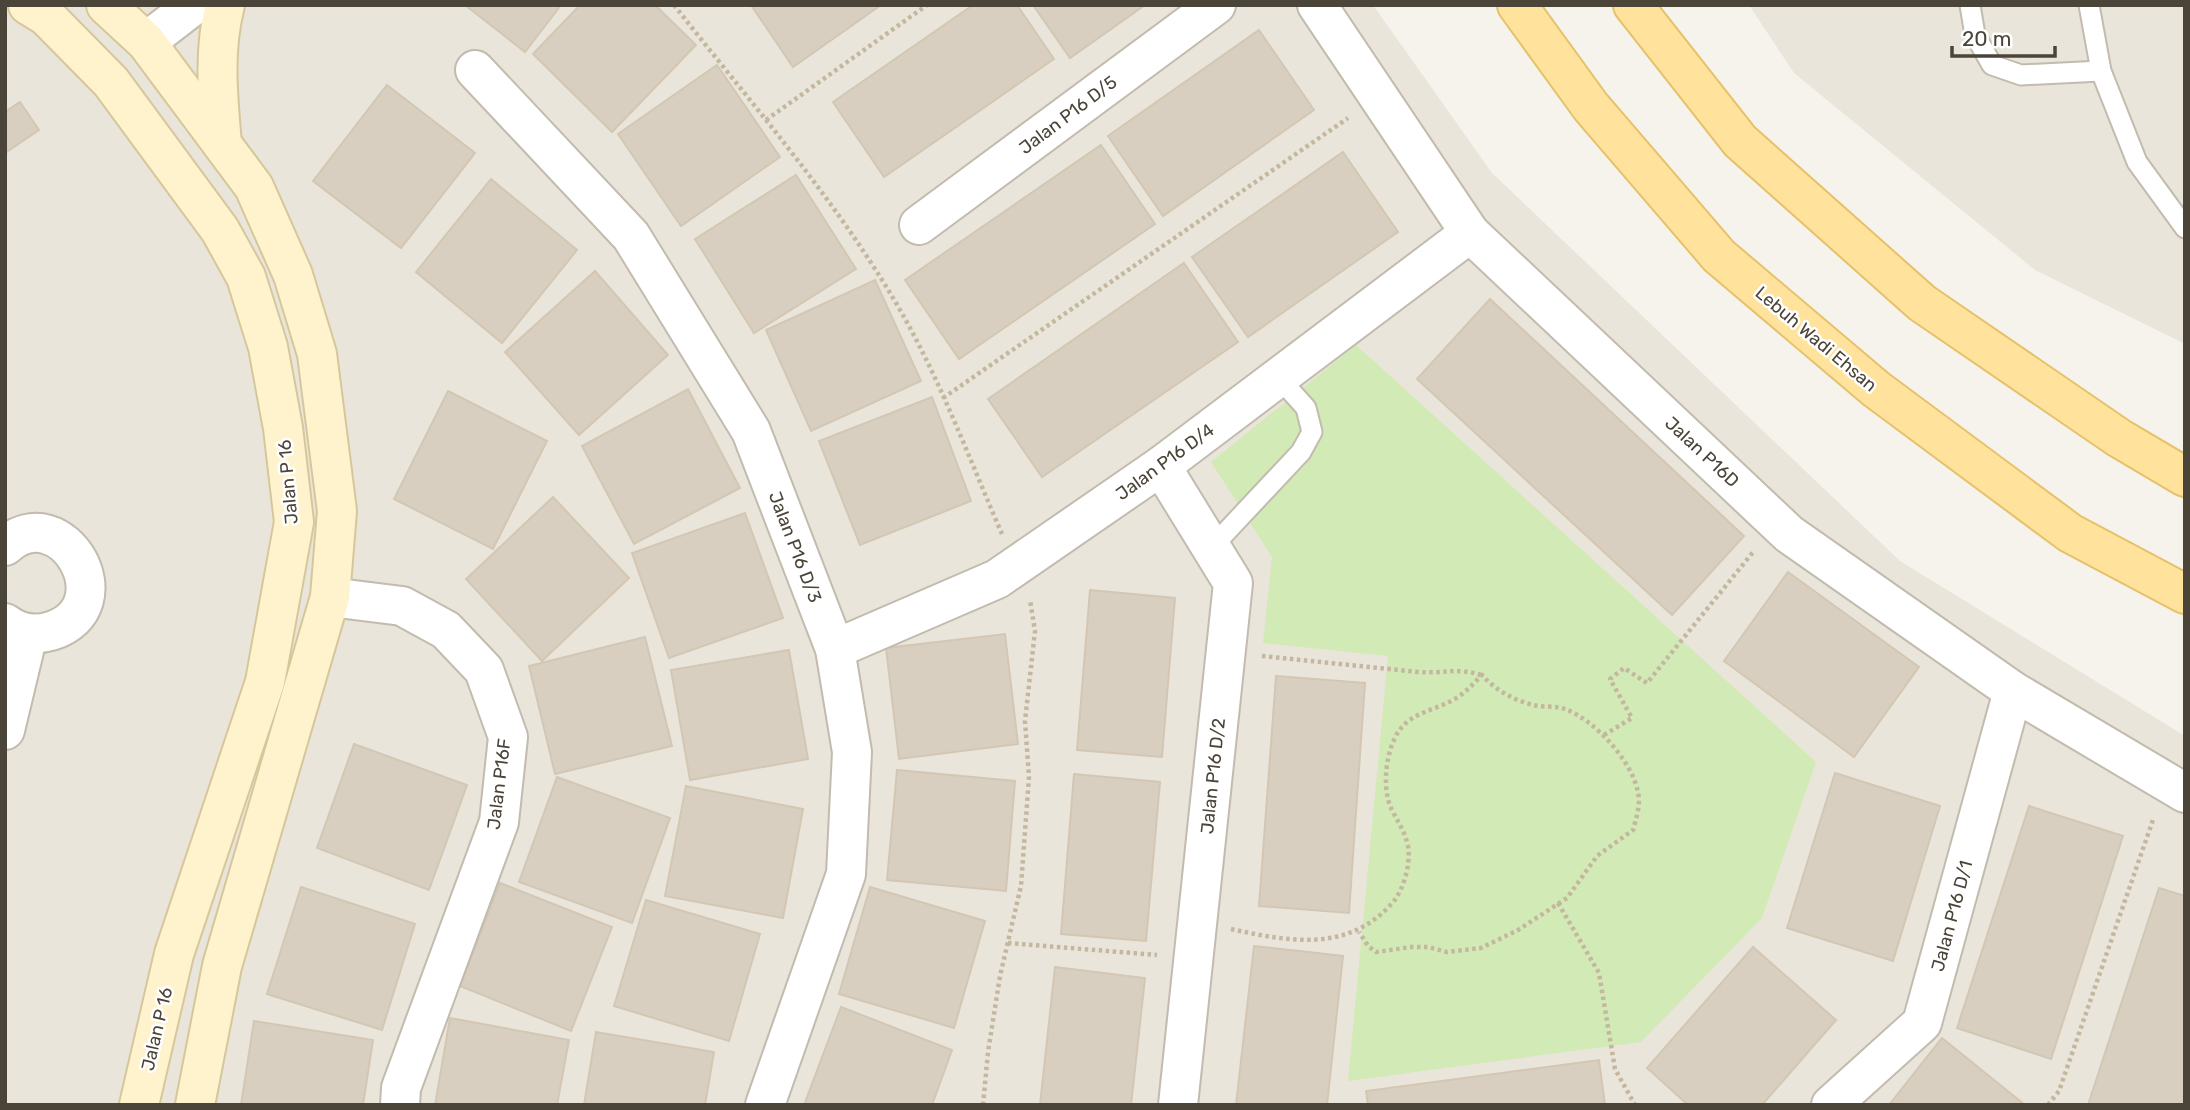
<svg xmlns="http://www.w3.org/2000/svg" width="2190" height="1110" viewBox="0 0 2190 1110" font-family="Rubik,sans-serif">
  <rect width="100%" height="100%" fill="#f6f3ec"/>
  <!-- residential -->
  <g fill="#eae5da">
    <path d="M5,5H1373L1492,173L1900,561L2185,736V1105H5Z"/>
    <path d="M1749,5H2185V344L2035,270L1794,73Z"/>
  </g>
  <!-- green -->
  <path fill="#d2eab5" d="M1356,345L1816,762L1762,918L1641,1042L1348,1081L1388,656L1263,643L1272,557L1211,462Z"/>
  <!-- building -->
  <g fill="#d8cfc1" stroke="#d3c7b4" stroke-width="2">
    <path d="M465,5H561L525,52Z"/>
    <path d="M580,5H655L696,45L612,132L533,54Z"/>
    <path d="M751,5H881L793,67Z"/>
    <path d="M973,5H1017L1054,59L884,177L833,102Z"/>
    <path d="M1033,5H1145L1070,58Z"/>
    <path d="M1259,30L1314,110L1163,216L1108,136Z"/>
    <path d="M717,65L780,157L681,226L618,134Z"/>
    <path d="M387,85L475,153L401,248L313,181Z"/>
    <path d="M20,102L39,130L5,153V112Z"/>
    <path d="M1101,145L1155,224L959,359L905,280Z"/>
    <path d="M1343,152L1398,232L1248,337L1192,257Z"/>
    <path d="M796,175L856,269L754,333L695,239Z"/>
    <path d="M491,179L577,250L502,343L416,272Z"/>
    <path d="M1184,263L1238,342L1042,477L988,399Z"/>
    <path d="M595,271L668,355L579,435L505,352Z"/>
    <path d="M875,280L921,381L811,431L766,330Z"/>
    <path d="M1490,299L1744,536L1672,615L1417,379Z"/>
    <path d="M688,389L740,488L634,544L582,446Z"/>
    <path d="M448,391L547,441L493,549L394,499Z"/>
    <path d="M932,397L971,501L860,545L819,441Z"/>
    <path d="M553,497L629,578L542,661L466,579Z"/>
    <path d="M745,513L783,618L669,658L632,553Z"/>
    <path d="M1788,572L1919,667L1854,757L1724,661Z"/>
    <path d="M1090,590L1175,598L1162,757L1077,750Z"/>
    <path d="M1005,634L1018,744L899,759L886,648Z"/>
    <path d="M645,637L672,746L555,774L529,666Z"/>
    <path d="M789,650L808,759L690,780L671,670Z"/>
    <path d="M1276,676L1365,683L1349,913L1259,906Z"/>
    <path d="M354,744L467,785L429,890L317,848Z"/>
    <path d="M897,770L1015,781L1006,891L887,880Z"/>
    <path d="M1835,773L1940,806L1893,961L1787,928Z"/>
    <path d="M1074,774L1160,782L1146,941L1061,934Z"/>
    <path d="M557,777L670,818L632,923L519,882Z"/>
    <path d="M686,786L803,809L783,918L665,896Z"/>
    <path d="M2029,806L2123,836L2051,1059L1957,1028Z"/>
    <path d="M500,883L612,927L571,1031L460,986Z"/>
    <path d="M301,887L415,924L382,1030L267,994Z"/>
    <path d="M870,887L985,921L954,1028L839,994Z"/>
    <path d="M2159,888L2185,896V1105H2088Z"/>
    <path d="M646,900L760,934L729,1041L614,1006Z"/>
    <path d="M1254,946L1343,956L1327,1105H1236Z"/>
    <path d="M1753,947L1836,1020L1762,1105H1688L1647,1068Z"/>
    <path d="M1055,967L1145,978L1131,1105H1040Z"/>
    <path d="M841,1007L952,1050L932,1105H804Z"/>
    <path d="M450,1018L569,1040L557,1105H435Z"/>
    <path d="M254,1021L373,1040L363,1105H241Z"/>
    <path d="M596,1032L714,1052L705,1105H584Z"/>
    <path d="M1942,1038L2025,1105H1889Z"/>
    <path d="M1599,1060L1605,1105H1368L1366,1091Z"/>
  </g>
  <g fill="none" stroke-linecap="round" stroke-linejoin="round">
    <!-- lane casing -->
    <g stroke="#c2bbae" stroke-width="23">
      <g id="lane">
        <path d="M1970,5L1975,35L1992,65L2021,75L2101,71"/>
        <path d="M2089,5L2101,71L2137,162L2185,228"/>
        <path d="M1211,548L1301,452L1312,432L1306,408L1279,378"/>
      </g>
    </g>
    <!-- street casing -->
    <g stroke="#c2bbae" stroke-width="42">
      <g id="street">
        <path d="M1317,5L1470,233L1789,534L2013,691L2185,793"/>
        <path d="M146,42L194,5"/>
        <path d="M475,70L631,236L751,431L835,649L852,752L846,874L765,1105"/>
        <path d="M919,225L1216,5"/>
        <path d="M1161,466L1233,583L1178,1105"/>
        <path d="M5,546C62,495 127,607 51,631C35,636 18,633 5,623"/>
        <path d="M330,597L402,606L446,630L484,670L508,737L499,822L401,1088L400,1105"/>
        <path d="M835,649L997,579L1161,466L1470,233"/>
        <path d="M5,730L28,634"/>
        <path d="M1831,1105L1922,1023L2013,691"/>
      </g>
    </g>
    <!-- secondary casing -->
    <g stroke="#d6c79b" stroke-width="42">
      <g id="secondary">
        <path d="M28,5L46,16L111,82L220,230L246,277L268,347L283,428L294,522L265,682L174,954L139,1105"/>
        <path d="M106,5L146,42L254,187L293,275L317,354L337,511L330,597L222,966L195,1105"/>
        <path d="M222,144C218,97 213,51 225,5"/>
      </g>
    </g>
    <!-- primary casing -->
    <g stroke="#e6c16a" stroke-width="42">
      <g id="primary">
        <path d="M1517,5L1591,107L1719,256L1876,389L2070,533L2185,594"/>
        <path d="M1633,5L1740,141L1922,303L2119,438L2185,477"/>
      </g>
    </g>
    <!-- path -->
    <g stroke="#c4b79f" stroke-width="4.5" stroke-dasharray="3.5 3.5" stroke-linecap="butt">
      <path d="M674,5C750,102 833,196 896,303C939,376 968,456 1002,534"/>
      <path d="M766,120L927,5"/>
      <path d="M943,398L1348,118"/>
      <path d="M1262,656L1418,672C1444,674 1456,667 1481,675"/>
      <path d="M1604,735L1632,718L1610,679L1624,668L1647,683L1754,551"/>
      <path d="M1558,903L1599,973L1615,1069L1635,1105"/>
      <path d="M1231,929C1290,942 1350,953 1394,901C1404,888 1411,863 1408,846C1405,832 1399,824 1393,812C1382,793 1385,759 1394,740C1406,711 1435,712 1458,697C1467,691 1474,683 1482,675C1496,691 1517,702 1538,706C1547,707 1557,706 1565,709C1595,720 1633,762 1638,793C1641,804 1636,819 1633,830L1597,856L1567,898L1518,930L1481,948L1447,952L1428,947H1411L1376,952L1368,946L1359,932"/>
      <path d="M1008,943L1157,955"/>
      <path d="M983,1105L988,1052L1000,976L1021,886L1029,777L1025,721L1035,631L1030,600"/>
      <path d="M2048,1105L2059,1091L2154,817"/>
    </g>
    <!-- lane -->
    <use href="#lane" stroke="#fff" stroke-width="19"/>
    <!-- street -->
    <use href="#street" stroke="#fff" stroke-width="38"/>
    <!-- secondary -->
    <use href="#secondary" stroke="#fff3cd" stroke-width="38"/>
    <!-- primary -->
    <use href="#primary" stroke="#ffe39c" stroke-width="38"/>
  </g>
  <g text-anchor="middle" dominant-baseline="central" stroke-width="5" stroke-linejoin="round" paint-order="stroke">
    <!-- street labels -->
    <g font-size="18" fill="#4b4439" stroke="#fff">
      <text transform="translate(1068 115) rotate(-37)">Jalan P16 D/5</text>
      <text transform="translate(1816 339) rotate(40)">Lebuh Wadi Ehsan</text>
      <text transform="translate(1702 452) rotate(43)">Jalan P16D</text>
      <text transform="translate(1165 462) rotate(-36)">Jalan P16 D/4</text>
      <text transform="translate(288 482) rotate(-95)">Jalan P 16</text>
      <text transform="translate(795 547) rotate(69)">Jalan P16 D/3</text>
      <text transform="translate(1213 776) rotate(-84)">Jalan P16 D/2</text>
      <text transform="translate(499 784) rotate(-83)">Jalan P16F</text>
      <text transform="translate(1952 916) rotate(-75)">Jalan P16 D/1</text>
      <text transform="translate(157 1029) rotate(-77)">Jalan P 16</text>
    </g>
  </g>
  <!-- border -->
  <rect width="2190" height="1110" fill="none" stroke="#4b4439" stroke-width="14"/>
  <!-- scale -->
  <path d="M1952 46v10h103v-10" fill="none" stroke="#4b4439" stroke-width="3.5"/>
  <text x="1962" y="46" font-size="21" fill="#4b4439" stroke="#ffffff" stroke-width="5" paint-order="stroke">20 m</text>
</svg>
